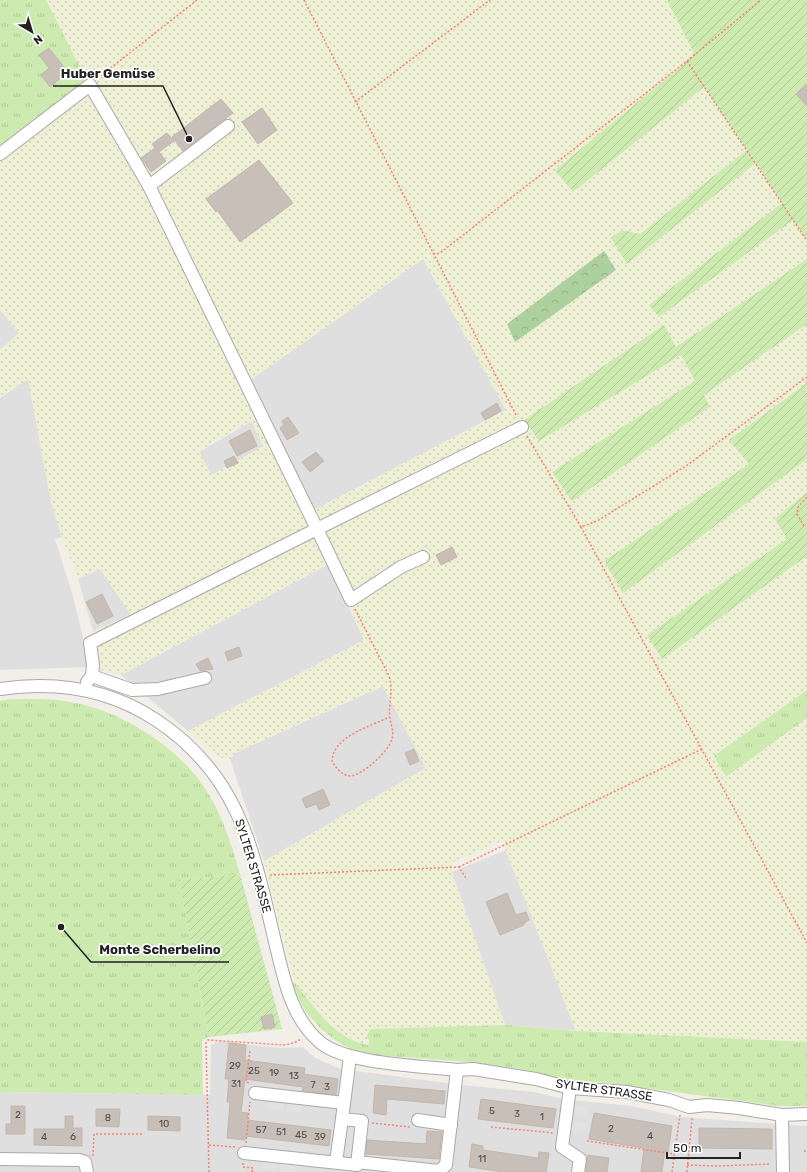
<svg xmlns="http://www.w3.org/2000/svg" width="807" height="1172" viewBox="0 0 807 1172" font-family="Rubik,sans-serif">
  <defs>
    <pattern id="farmland-dots" width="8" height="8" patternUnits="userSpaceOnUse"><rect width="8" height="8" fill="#eef0d5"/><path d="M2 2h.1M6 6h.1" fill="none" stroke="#ccceb7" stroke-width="1.8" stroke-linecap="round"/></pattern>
    <pattern id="grass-tufts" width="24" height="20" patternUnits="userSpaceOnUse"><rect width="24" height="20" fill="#cdebb0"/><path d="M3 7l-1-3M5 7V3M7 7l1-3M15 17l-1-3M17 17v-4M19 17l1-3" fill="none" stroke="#b0c997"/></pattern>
    <pattern id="forest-crowns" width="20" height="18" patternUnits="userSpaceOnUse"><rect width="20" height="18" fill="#add19e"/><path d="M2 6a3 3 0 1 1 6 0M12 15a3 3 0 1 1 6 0" fill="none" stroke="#95b388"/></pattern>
    <pattern id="garden-furrows" width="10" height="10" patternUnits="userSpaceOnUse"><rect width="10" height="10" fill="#cdebb0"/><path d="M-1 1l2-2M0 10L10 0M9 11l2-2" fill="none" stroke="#b0c997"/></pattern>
  </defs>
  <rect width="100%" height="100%" fill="#f2efe9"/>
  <!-- residential -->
  <g fill="#e0dfdf">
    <path d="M423,259L506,410L312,511L246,383Z"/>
    <path d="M0,310L19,333L0,350Z"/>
    <path d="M28,379L51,502L62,537L55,539L72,593L90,667L0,670V398Z"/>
    <path d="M252,421L264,446L211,475L199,452Z"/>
    <path d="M329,564L364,640L188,731L121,675Z"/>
    <path d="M100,569L131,615L93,631L78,579Z"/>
    <path d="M383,686L426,768L264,861L230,759L235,753Z"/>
    <path d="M506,850L576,1031L505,1025L452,872Z"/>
    <path d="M219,1041L280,1048L303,1047L315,1058L341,1069L462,1085L534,1092L563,1099L632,1106L682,1117L807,1126V1172H0V1092L210,1095L211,1045Z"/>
  </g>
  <!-- farmland -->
  <path fill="url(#farmland-dots)" fill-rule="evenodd" d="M46,0H667L695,55L555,170L573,192L704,87L747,150L639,234L623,230L627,264L756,163L782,203L649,305L659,317L793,219L807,240V259L676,347L664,326L539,441L680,355L704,395L807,324V492L775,519L788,539L647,635L662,659L807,556V690L714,756L726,777L807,718V1042L576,1031L502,841L452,863V872L505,1025L370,1029V1043L368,1045L359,1043L340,1032L312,1006L295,983L264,861L426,768L383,686L235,753L230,759L220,758L188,731L364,640L329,564L121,675L100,670L98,643L93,631L131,615L100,569L78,579L62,537L51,502L28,379L0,398V350L19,333L0,310V157L89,86ZM604,251L616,270L515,341L507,324ZM423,259L506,410L312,511L246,383ZM251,421L263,446L211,475L199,451Z"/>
  <!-- grass -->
  <g fill="url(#grass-tufts)">
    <path d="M0,0H46L87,81L0,147Z"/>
    <path d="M807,690V718L726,777L714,756Z"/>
    <path d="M10,699C30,699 51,698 71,702C119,710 177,746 204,787C222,813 231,843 240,874L179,880L209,1037L202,1040L203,1095L0,1092V701Z"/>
    <path d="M292,983H295C315,1008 335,1039 368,1045L370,1043L367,1036L370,1029L505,1025L576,1031L807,1042V1106H778L601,1082H568L525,1070L469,1062L376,1055L351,1049L338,1042L321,1029L307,1013L296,995Z"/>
  </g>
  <!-- forest -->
  <path fill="url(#forest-crowns)" d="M604,251L616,270L515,342L507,324Z"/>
  <!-- garden -->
  <g fill="url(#garden-furrows)">
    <path d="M667,0H807V240L793,220L659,317L649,305L782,203L756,163L627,264L611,238L622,230L640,234L747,150L704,87L573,192L555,170L695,55Z"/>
    <path d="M807,259V324L704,395L710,407L572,501L552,472L695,381L681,355L539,441L524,420L664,325L676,347Z"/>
    <path d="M807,383V459L623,593L604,561L749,464L729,440Z"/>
    <path d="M807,492V556L662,659L647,635L787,539L775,519Z"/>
    <path d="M240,874L282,1029L209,1037L179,880Z"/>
  </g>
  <!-- parking -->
  <g fill="#e2e2e2">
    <path d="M270,1101L284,1103L283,1110L269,1108Z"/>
    <path d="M288,1103L302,1105L301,1112L287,1110Z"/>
    <path d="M572,1105L589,1107L588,1115L571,1113Z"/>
    <path d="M570,1122L586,1123V1131L569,1129Z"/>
    <path d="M263,1161L277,1163L276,1170L262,1169Z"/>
    <path d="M281,1163L295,1165L294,1172L280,1170Z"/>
  </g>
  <!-- building -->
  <g fill="#c7bfb8" stroke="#c4b6ab">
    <path d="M49,48L68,72L50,87L41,75L49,68L39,55Z"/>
    <path d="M807,85V106L796,94Z"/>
    <path d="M221,99L233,113L183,151L172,137Z"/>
    <path d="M262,108L277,130L258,144L242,122Z"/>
    <path d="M167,133L174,141L159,152L166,161L151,172L141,158L155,148L152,144Z"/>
    <path d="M259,160L293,203L240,242L217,210L216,212L206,199Z"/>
    <path d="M497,403L501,411L485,420L481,413Z"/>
    <path d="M288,417L299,433L287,440L280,428L284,425L282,421Z"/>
    <path d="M250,430L257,446L237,456L229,441Z"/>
    <path d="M316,452L324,461L310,472L302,462Z"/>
    <path d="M234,456L238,463L227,468L224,461Z"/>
    <path d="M452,547L457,557L441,565L436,555Z"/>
    <path d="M102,594L113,616L97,624L86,602Z"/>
    <path d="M239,647L242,656L228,661L225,652Z"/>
    <path d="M208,658L213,669L200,671L196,664Z"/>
    <path d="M414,749L419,761L410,765L405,753Z"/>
    <path d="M323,789L330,805L319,810L316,804L306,808L302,799Z"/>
    <path d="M507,893L516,915L526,912L529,920L524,923V925L500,935L486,902Z"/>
    <path d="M272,1014L275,1027L264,1029L261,1017Z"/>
    <path d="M229,1043L246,1045L245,1060L305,1068L304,1074L338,1079L336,1095L302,1091L303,1087L245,1079L241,1112L248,1113L247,1120L331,1130L329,1146L245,1136V1140L227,1138L230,1102H227L229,1079H225Z"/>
    <path d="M375,1085L445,1091L444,1104L387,1099L386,1115L373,1113Z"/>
    <path d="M481,1099L556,1109L553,1128L478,1119Z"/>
    <path d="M11,1106H25V1134H6V1124H11Z"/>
    <path d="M96,1109H120L119,1127L96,1126Z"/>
    <path d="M594,1113L672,1126L668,1152L665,1151L662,1172H641L644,1148L589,1139Z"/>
    <path d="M65,1116H73V1128H82V1146L34,1145V1129H65Z"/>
    <path d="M148,1116L180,1117V1131L148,1130Z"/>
    <path d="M699,1128L772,1129V1149L699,1148Z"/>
    <path d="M427,1131L442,1132L439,1159L366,1154L367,1140L426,1144Z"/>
    <path d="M472,1144L483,1146V1150L538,1158L539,1152L549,1153L546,1172H504L469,1167Z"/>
    <path d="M588,1155L609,1158L607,1172H586Z"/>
  </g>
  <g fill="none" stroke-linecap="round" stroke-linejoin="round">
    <!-- minor casing -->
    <g stroke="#a9a9a9" stroke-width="14">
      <g id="minor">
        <path d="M0,154L90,85L149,186L317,529L90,643L93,665L92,676"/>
        <path d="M149,186L228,126"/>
        <path d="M423,557L401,567L351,600L317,529L522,427"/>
        <path d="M87,682L92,676L132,690L158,689L205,678"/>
        <path d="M0,689C55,681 109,689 156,720C243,777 254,856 277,950C285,984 293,1020 321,1043C347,1064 422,1066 457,1070L473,1069L536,1079L570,1088L627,1092L669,1100L689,1107L707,1105L739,1108L782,1115L807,1114"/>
        <path d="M570,1088L562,1147L580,1159L578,1172"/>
        <path d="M255,1093L344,1103"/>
        <path d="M782,1115L783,1172"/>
        <path d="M418,1120L451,1125"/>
        <path d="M244,1153L357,1165L362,1121L342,1119L350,1057"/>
        <path d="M0,1159L79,1160L85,1162L87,1172"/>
        <path d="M336,1162L342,1119"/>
        <path d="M357,1162L439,1171L446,1165L457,1070"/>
      </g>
    </g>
    <!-- path -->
    <g stroke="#fa8072" stroke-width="1.5" stroke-dasharray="2 2" stroke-linecap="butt">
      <path d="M304,0L517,417"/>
      <path d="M687,61L807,241"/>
      <path d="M98,78L197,0"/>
      <path d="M355,102L490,0"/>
      <path d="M433,254L440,253L687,61L761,0"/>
      <path d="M527,436L581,527L597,521L686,466L807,377"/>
      <path d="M804,526L797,514L798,507L807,497"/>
      <path d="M581,527L807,943"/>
      <path d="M355,609L389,676C394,691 388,704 390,718C391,725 394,732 392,739C389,751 362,776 350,776C341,775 336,768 332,761C333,736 370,727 389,717"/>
      <path d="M459,867L702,749"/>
      <path d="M270,875L459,867L467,880"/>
      <path d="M250,1051L246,1082L251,1083"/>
      <path d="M372,1123L410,1127"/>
      <path d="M491,1127L554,1133"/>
      <path d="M587,1141L674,1154"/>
      <path d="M246,1143L250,1102"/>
      <path d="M209,1145L235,1147"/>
      <path d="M804,1151H807"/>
      <path d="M93,1156L94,1134H143"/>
      <path d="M243,1163V1167L253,1168L252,1172"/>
      <path d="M687,1165L718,1166L771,1164"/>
      <path d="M209,1172L206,1043L208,1040L284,1045L294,1043L301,1039"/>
      <path d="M672,1172L680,1115"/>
      <path d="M687,1172L692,1118"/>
    </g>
    <!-- minor -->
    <use href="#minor" stroke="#fff" stroke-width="12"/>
  </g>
  <g text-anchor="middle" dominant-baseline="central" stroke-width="3.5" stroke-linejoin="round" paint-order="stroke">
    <!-- number labels -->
    <g font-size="10" fill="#4b4948">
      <text x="235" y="1066">29</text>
      <text x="254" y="1071">25</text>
      <text x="274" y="1073">19</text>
      <text x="294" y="1076">13</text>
      <text x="236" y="1084">31</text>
      <text x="313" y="1085">7</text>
      <text x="327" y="1087">3</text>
      <text x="492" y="1111">5</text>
      <text x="517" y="1114">3</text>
      <text x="18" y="1115">2</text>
      <text x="542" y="1117">1</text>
      <text x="108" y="1118">8</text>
      <text x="164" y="1124">10</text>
      <text x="611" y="1129">2</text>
      <text x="261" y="1130">57</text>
      <text x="281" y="1132">51</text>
      <text x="301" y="1135">45</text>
      <text x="650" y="1136">4</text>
      <text x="44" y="1137">4</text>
      <text x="73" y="1137">6</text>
      <text x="320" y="1137">39</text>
      <text x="482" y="1159">11</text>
    </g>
    <!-- street labels -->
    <g font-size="12" fill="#222" stroke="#fff">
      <text transform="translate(253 866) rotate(73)">SYLTER STRASSE</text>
      <text transform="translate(604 1090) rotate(8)">SYLTER STRASSE</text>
    </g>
  </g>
  <!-- callouts -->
  <path fill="none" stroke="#222" stroke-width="1.5" d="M189 139L163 86H53M61 927L91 962H229"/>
  <g fill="#222" stroke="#fff" stroke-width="1.5">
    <circle cx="189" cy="139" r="4"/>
    <circle cx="61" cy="927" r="4"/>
  </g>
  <g font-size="13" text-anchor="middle" font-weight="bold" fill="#222" stroke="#fff" stroke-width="3.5" stroke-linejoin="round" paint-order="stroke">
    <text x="108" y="78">Huber Gemüse</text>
    <text x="160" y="954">Monte Scherbelino</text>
  </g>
  <!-- north arrow -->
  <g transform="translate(32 32) rotate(142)" stroke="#ffffff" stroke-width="3" paint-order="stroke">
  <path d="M0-3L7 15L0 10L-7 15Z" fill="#222222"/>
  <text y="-6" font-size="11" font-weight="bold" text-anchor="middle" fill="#222222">N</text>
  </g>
  <!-- scale -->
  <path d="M667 1152v6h73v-6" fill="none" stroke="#222222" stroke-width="2"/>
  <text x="673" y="1152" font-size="12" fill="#222222" stroke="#ffffff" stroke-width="3" paint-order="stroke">50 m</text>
</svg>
